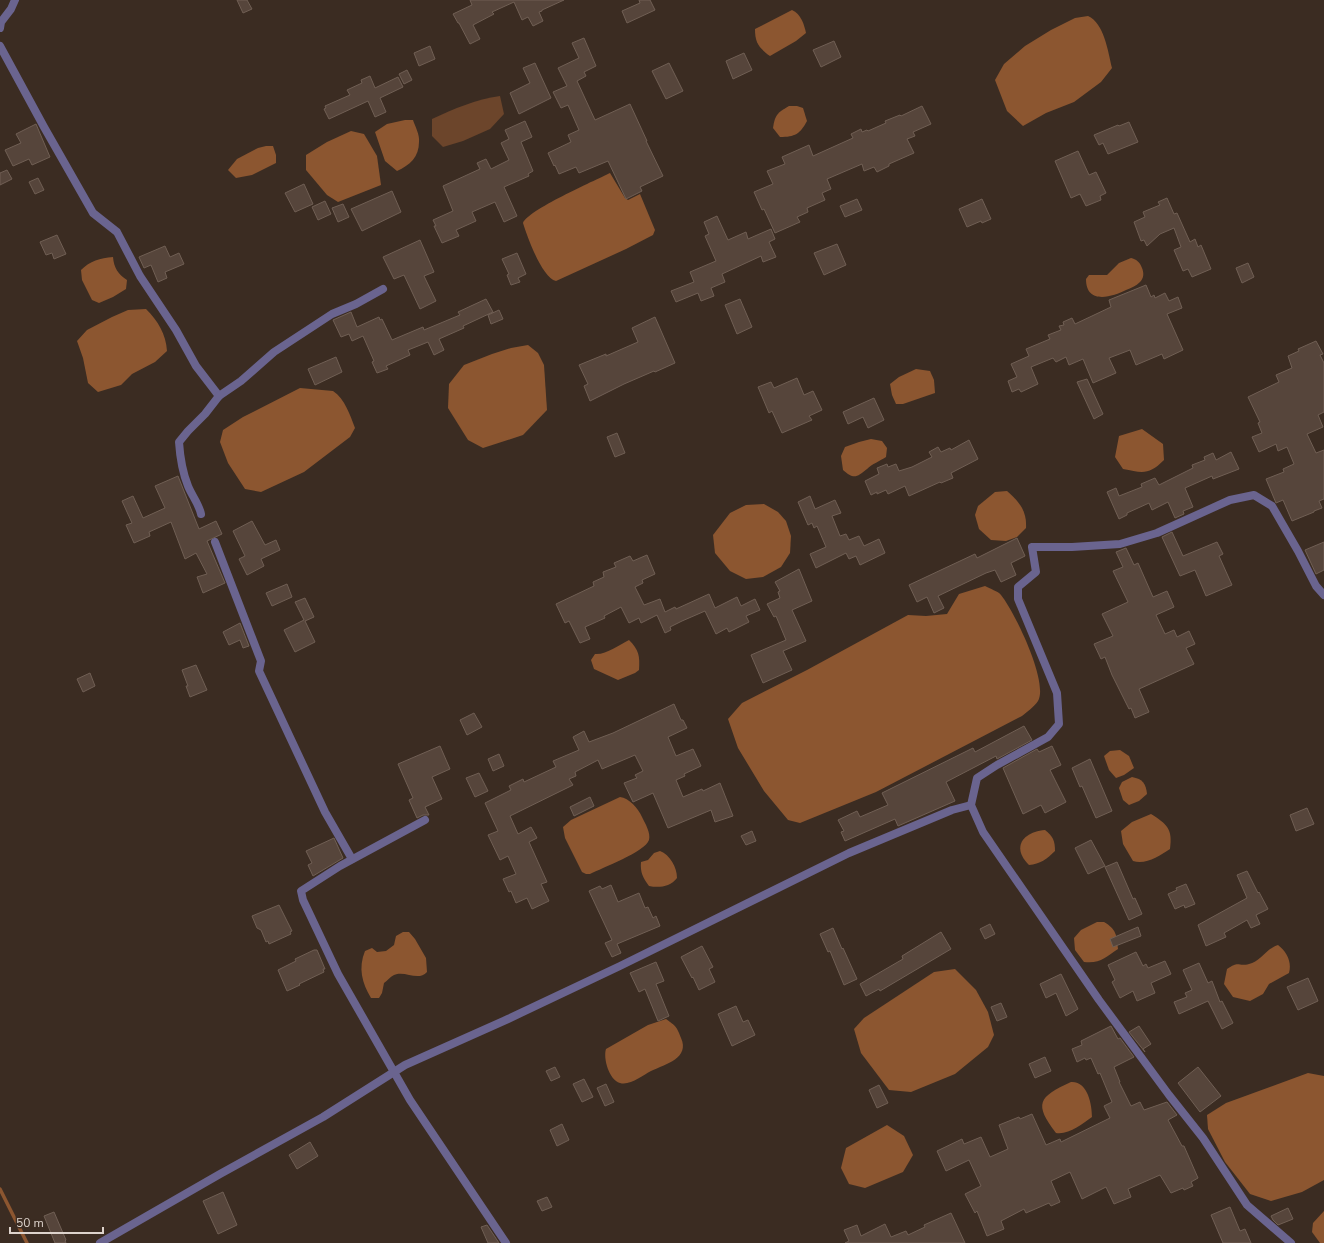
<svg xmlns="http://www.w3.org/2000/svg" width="1324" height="1243" viewBox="0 0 1324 1243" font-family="'Nunito Sans',sans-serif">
  <rect width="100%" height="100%" fill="#3b2c22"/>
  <!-- green -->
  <path fill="#6c452b" d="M500,96L504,114L490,129L463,141L443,147L432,136V119C454,109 476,99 500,96Z"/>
  <!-- water -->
  <g fill="#8c5630">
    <path d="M792,10C801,14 804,24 806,33L796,41L770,56C759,48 755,43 755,29Z"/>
    <path d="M1088,16C1104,23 1108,51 1112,68L1101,82L1074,102L1046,113L1023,126L1007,111L995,80L1004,64L1025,46L1051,30L1075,18Z"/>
    <path d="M789,106H797L803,108L807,121C800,134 795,137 780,137L773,128C775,115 777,113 789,106Z"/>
    <path d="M405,120H413C415,126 420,135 419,142C419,157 410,165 397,171L385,161L375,132L387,124Z"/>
    <path d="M351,131L364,134L377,156L381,185L338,202L327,195L306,170V155L327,142Z"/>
    <path d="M266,146H273L276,155V163L252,175L236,178L228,170L237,159L258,148Z"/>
    <path d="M610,173L625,198L628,200L640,194L655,230L653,235L626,249L556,281C542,278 527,236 523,223C528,210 594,181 610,173Z"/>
    <path d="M113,257C114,268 118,274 127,280L126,289L113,297L99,303L92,300L82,280L81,270C90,261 100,258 113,257Z"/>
    <path d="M1131,258C1136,259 1140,262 1142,268C1144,273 1144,278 1140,282C1136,286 1131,288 1126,290C1112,297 1086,305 1086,279L1089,275H1107L1119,263Z"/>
    <path d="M146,309C158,321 166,334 167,351L155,362L132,374L121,385L98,392L88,383L83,358L77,341L87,330L112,317L128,310Z"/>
    <path d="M528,345L538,353L544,365L547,410L523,435L483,448L468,440L448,408L449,384L464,365L492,354L511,348Z"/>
    <path d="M916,369L930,371L934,380L935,393L903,404H896L892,395L890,384L899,377Z"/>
    <path d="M300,388L333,391C345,399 350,415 355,428L350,437L304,472L261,492L245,489L228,463L220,442L223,430L243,417Z"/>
    <path d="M1142,429L1163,444L1164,460C1149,475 1143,473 1123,469L1115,457L1119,436Z"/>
    <path d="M871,439L882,441L887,448L886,457C880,461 872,464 867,469C857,477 854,480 843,470L841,456L845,447L859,442Z"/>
    <path d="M1007,491C1019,502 1027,510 1026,528L1017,537L1006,541L991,540L979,529L975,515L978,506L995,492Z"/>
    <path d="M764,504L778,512L786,521L791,536L790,553L781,567L763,577L746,579L730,571L715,553L713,535L730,513L746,505Z"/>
    <path d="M985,586C990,589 998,591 1001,595C1014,611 1049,682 1038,701C1034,707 1027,712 1022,716L876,792L800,823L788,820L764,791L738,748L728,719L742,703L807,670L908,615L926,616L947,614L959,594Z"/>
    <path d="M629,640C639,650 640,656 639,670L635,673L618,680L594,669L591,660L595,654C606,655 619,645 629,640Z"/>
    <path d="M1120,750L1129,756L1134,768L1124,775L1116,778L1109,770L1104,756L1110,751Z"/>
    <path d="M1132,777C1143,779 1146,784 1147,794L1139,801L1129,805L1123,800L1119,788L1122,782Z"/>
    <path d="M620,797C629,798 638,808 642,817C645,823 651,833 649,840C645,852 602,868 590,874H586L582,872L565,838L563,827L571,820Z"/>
    <path d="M1151,814C1167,824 1173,829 1170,849C1159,856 1146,865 1133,861L1123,844L1121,831L1132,822Z"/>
    <path d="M1045,830C1053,836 1055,841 1055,851C1047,859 1040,864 1029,865C1011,847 1023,832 1045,830Z"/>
    <path d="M660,851C670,855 677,867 677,878C670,887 659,888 649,886C643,878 640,872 641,862L648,860L654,853Z"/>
    <path d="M1097,922H1104C1116,929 1117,935 1118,949C1106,957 1100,964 1084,962L1075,950L1074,938L1081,930Z"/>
    <path d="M403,932H409L415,939L426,958L427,972C418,982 405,970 394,975C390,977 387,981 384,983L382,993L379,998H371C362,983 358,968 365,951L372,948L377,952L386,951L394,945L396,936Z"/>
    <path d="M1278,945C1287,952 1292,962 1289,973L1269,984L1263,994L1250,1001L1233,997L1224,984L1227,969C1240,960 1237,967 1249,964C1260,962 1267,948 1278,945Z"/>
    <path d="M955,969L976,990L988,1012L994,1035L988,1047L955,1074L911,1092L889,1090L861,1053L854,1029L864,1018L934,972Z"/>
    <path d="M666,1019C676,1026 677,1027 681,1038C690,1058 666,1064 651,1071C643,1075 630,1086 620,1083C609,1080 603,1058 606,1049L648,1025Z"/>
    <path d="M1308,1073L1324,1076V1180L1302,1192L1271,1201L1250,1194L1225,1162L1208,1129L1207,1115L1226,1103Z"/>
    <path d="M1071,1082C1088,1081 1092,1105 1092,1117C1082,1124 1069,1135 1056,1133C1034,1104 1038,1097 1071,1082Z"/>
    <path d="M887,1125L904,1136L913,1155L903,1172L865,1188L849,1184L841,1168L846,1148Z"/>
    <path d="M1324,1211V1243H1320L1312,1232L1313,1223Z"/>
  </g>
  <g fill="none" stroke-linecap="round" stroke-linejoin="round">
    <!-- stream -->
    <path stroke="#8c5630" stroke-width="3.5" d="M0,1189L27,1243"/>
  </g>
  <!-- building -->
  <g fill="#56453b" stroke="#705f54">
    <path d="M237,0H247L252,9L243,13Z"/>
    <path d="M470,0H564L542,10V11L539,12L543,21L533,26L528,17L522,20L514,2L492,12L494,14L473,25L480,39L470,44L459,23H458L453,14L472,5Z"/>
    <path d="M639,0H650L655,10L627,23L622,11L640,3Z"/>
    <path d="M584,38L596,66L584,72L586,76L577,81L595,120L630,104L647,141H646L663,176L640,187L642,191L626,199L608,161L579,173L576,167L559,174L555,165L554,166L548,153L571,142L568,135L579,130L568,105L561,108L553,92L567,86L558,68L579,58L572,43Z"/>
    <path d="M834,41L841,57L821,67L813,50Z"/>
    <path d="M430,46L435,59L419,66L414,53Z"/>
    <path d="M744,53L752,70L733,79L726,61Z"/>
    <path d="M535,63L551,98L519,114L510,93L530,83L523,68Z"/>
    <path d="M669,63L683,91L666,99L652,71Z"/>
    <path d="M407,70L412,80L404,84L399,74Z"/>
    <path d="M370,76L375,88L398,77L403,87L380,98L386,112L375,117L368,101L329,119L324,109L326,108L325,106L350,95L347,90L362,83L361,80Z"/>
    <path d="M922,106L931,124L913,132L915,136L907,139L914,153L889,164V166L877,172L874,167L864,171L862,164L827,179L831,189L822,193L825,200L807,208L808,212L797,217L800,222L775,233L764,209L762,210L754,192L773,184L767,171L785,164L782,157L809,145L813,156L853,138L851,134L861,129L862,132L867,130L868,131L886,123L885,121L900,115L901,116Z"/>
    <path d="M525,121L532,137L521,142L533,171L528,174L529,176L504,187L517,216L504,222L495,202L472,212L476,221L456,230L459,236L442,243L434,226H436L433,220L453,211L443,186L480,169L477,163L486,159L491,169L509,160L501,143L509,139L505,130Z"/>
    <path d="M1129,122L1138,142L1108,154L1103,143L1099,145L1094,135L1118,125L1119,126Z"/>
    <path d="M36,124L50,157L32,165L29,159L13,166L5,150L21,143L16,134Z"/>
    <path d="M1078,151L1089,175L1096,172L1106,193L1100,196L1101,200L1086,206L1080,194L1071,198L1055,161Z"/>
    <path d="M7,170L12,179L0,185V173Z"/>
    <path d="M38,178L44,190L35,194L29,182Z"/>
    <path d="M304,184L313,204L295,212L285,193Z"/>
    <path d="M392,191L401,212L362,231L351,209Z"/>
    <path d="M1167,198L1174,214L1177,213L1190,242L1195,239L1198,247L1201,245L1211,269L1192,277L1188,269L1183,271L1174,250L1181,247L1174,228L1160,234L1147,246L1144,240L1141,241L1134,222L1145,217L1143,212L1160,205L1158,202Z"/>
    <path d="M857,199L862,210L845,217L840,206Z"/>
    <path d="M982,199L991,219L982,223L981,221L967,227L959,209Z"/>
    <path d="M325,201L331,214L318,220L312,207Z"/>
    <path d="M343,204L349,217L338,222L332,208Z"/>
    <path d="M717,216L728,240L746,232L748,239L771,229L775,239L769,242L776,257L763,262L761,256L722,274L725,282L711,288L714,296L701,301L698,293L676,302L671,291L694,282L690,272L716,261L705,236L709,234L704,222Z"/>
    <path d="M57,235L66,254L54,259L52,253L46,255L40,242Z"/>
    <path d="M420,240L434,272L424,276L436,301L420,309L404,275L394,279L383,257Z"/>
    <path d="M837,244L846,265L824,275L814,253Z"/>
    <path d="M165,246L170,257L179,253L184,264L165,272L167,278L158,282L151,265L144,268L139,257Z"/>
    <path d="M517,253L526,274L518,278L520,282L511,285L507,275L509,274L502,259Z"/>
    <path d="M1248,263L1254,277L1242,283L1236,268Z"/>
    <path d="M1146,285L1151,297L1154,295L1155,298L1165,293L1169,301L1178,297L1182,308L1167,314L1183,350L1164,359L1162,354L1136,365L1130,350L1109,358L1116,373L1093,383L1083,359L1069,365L1066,357L1056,362L1053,358L1031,367L1038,384L1021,392L1019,389L1012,392L1008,381L1017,377L1011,364L1029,356L1026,349L1050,339L1048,335L1061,330L1059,326L1064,325L1063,322L1072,318L1075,324L1111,307L1109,300Z"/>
    <path d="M486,299L493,312L463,326L464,328L439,339L444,350L434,355L428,342L408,350L410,355L386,366L388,369L377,373L372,362L374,361L363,336L352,341L349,334L341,337L333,320L351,312L357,327L379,317L380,320L382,319L392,340L423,327L424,330L460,315L458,312Z"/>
    <path d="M740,299L752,327L737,334L725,305Z"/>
    <path d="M499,310L503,319L491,324L488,315Z"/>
    <path d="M655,317L675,363L655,372L654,371L624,384L590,401L584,386L588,384L579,365L606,354V356L638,342L632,328Z"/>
    <path d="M1316,341L1323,354L1320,355L1324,363V412L1318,415L1323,427L1307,434L1316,453L1324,450V499L1319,501L1322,508L1314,511V512L1292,521L1283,500L1276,503L1266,479L1284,472L1283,469L1294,464L1287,447L1278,451L1276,444L1259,452L1252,437L1262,433L1258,423L1260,422L1248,397L1279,382L1276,375L1292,368L1288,356L1299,351L1298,349Z"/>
    <path d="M336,357L342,372L315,385L308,369Z"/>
    <path d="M797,378L804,395L813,391L822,410L809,416L812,420L782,433L772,411L769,413L758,387L771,382L774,388Z"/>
    <path d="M1087,379L1103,414L1094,419L1077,382Z"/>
    <path d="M874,398L884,420L868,428L863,417L848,424L843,412Z"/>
    <path d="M617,433L625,453L615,457L607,437Z"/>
    <path d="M969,440L978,459L951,473L953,478L941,483L940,482L909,496L905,486L888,494L886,490L877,494V492L871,495L865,481L879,474L877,468L887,464L888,467L896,464L899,471L912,467L932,457L929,452L938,447L941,452L950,448L951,450Z"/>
    <path d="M1231,452L1239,469L1213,479L1212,476L1185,488L1193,507L1183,511L1184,514L1175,518L1168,502L1152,510L1149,503L1127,513V515L1119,519L1107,492L1116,488L1119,496L1142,487L1141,484L1155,478L1159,485L1193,468L1192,465L1205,460L1204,457L1213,453L1216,460Z"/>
    <path d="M178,476L199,529L216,521L222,534L207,541L225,583L203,593L197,577L207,574L196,553L185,559L171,522L149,532L150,536L134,543L126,525L132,523L122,501L133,496L143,518L165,508L155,486Z"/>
    <path d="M810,496L815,509L835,500L841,513L832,516L840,536L846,534L849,540L859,536L864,546L879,539L885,553L860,565L856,556L849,559L846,553L816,568L810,554L826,547L817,526L814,528L812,523L808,525L798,502Z"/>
    <path d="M252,521L265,545L276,540L280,550L261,559L264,566L247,575L239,559L245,556L233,531Z"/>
    <path d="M1172,532L1183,556L1217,542L1223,554L1219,556L1232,585L1206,596L1195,570L1180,576L1162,537Z"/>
    <path d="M1017,538L1025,556L1011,563L1016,575L1001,582L995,570L986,573L938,596L944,608L934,613L927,597L917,602L909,585L975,554L977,558Z"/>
    <path d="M1324,542V570L1316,574L1305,550Z"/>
    <path d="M1126,548L1134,565L1138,563L1153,597L1167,591L1174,607L1156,615L1165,634L1174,630L1177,637L1189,631L1195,644L1186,648L1194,664L1139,689L1149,712L1135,718L1131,708L1129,709L1112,675L1105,657L1101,659L1094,644L1113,636L1102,614L1128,602L1113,571L1123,567L1116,552Z"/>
    <path d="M647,555L655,574L642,580L643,583L635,587L644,605L660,599L665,612L675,607L676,609L709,594L715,608L737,597L741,606L755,599L760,610L746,616L749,622L729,632L727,628L716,634L705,611L682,621L670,627L671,630L665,633L657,615L641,623L639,618L629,623L621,607L604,616L605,618L585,627L590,639L580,643L569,621L565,623L556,604L594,586L593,582L604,577L603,572L616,567L614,563L630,556L633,561Z"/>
    <path d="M799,569L812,601L792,610L806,641L783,651L792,670L763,683L751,655L786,640L776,616L774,617L767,604L780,598L778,592L780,591L775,582Z"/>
    <path d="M287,584L292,597L272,606L266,593Z"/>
    <path d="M305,598L314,617L305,621L315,642L295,652L284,630L304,620L295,602Z"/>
    <path d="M240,623L249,646L243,648L240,640L229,645L223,632Z"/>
    <path d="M196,665L207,690L190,697L186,686H188L182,670Z"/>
    <path d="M90,673L95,686L83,692L77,679Z"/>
    <path d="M674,704L681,720H683L687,728L668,737L676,756L693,749L701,766L684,774L685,776L676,780L683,797L702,789L703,791L720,783L733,816L715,822L711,810L668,828L653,793L633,802L624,783L637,778L635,775L643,771L635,755L602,769L598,760L575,772L576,776L569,779L573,785L510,816L518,834L531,827L537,838L529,842L547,882L541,884L549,901L532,909L527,898L516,903L511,891L509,892L503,879L516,874L508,856L500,860L488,835L498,831L485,803L511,790L509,786L523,779L524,782L556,767L553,761L579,750L573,737L584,731L589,742L613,733Z"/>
    <path d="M474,713L482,727L467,735L460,720Z"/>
    <path d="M1024,726L1032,740L997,759L996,756L946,782L955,801L898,826L895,819L845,841L841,832L844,831L838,820L857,811L860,817L888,805L882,793L973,748L975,752Z"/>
    <path d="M440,746L450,769L432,777L442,799L425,807L429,815H423L417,818L409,800L413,798L398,764Z"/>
    <path d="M1052,746L1061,765L1050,770L1066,802L1045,813L1041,805L1023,814L1003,768L1037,749L1039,752Z"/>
    <path d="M499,754L504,766L493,771L488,759Z"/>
    <path d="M1090,759L1112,811L1096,818L1082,786L1080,787L1072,768Z"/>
    <path d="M479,773L488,791L475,797L466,778Z"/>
    <path d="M590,797L594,806L574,816L570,807Z"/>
    <path d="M1307,808L1314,824L1296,831L1290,815Z"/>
    <path d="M752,831L756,841L746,845L741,836Z"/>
    <path d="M334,838L343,858L313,876L308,865L312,863L306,851Z"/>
    <path d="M1091,840L1105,866L1088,874L1075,848Z"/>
    <path d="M1117,862L1133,899L1135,898L1142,914L1129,920L1105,867Z"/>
    <path d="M1247,871L1258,893L1259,892L1268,909L1256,915L1260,924L1251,928L1247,920L1224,933L1226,937L1206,946L1198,925L1247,898L1237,875Z"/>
    <path d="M1186,884L1195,904L1185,908L1184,905L1175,909L1168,894L1177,890L1176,888Z"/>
    <path d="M611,885L618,902L639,893L645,908L648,907L653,918L656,916L660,926L617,944L621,953L612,957L605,943L612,940L589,891L600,886L602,889Z"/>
    <path d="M279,905L292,931L290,932L291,934L269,944L268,941L266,942L261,930L257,928L252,916Z"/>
    <path d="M990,924L995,934L985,939L980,929Z"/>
    <path d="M1138,927L1141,936L1113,947L1110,939Z"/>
    <path d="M833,928L842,949L843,948L857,979L844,985L830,951L828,952L820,934Z"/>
    <path d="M941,932L951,949L880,991L879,989L866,996L860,984L903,959L902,956Z"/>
    <path d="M702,946L713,967L709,969L715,982L699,990L693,977L692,978L681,957Z"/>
    <path d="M314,950H317L325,969H323L324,972L299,984L300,985L287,991L278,970L296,961L295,959Z"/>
    <path d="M1136,952L1143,966L1146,964L1148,968L1165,961L1171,974L1151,983L1155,993L1137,1001L1133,991L1120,998L1112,982L1115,980L1108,965Z"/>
    <path d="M656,962L664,981L656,984L669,1016L658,1021L645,989L639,992L630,973Z"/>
    <path d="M1199,963L1208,983L1212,981L1220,1002L1222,1001L1233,1023L1222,1029L1208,1001L1179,1014L1174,1002L1187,997L1185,993L1192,990L1183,970Z"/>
    <path d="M1061,974L1078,1009L1066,1016L1056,993L1046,998L1040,984Z"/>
    <path d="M1308,978L1318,1001L1298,1010L1287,987Z"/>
    <path d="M1001,1003L1007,1017L997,1021L991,1007Z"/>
    <path d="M736,1006L743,1022L748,1020L755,1035L732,1046L718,1014Z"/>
    <path d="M1111,1026L1118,1039L1120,1038L1134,1057L1114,1067L1120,1082H1119L1131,1106L1140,1102L1144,1110L1167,1102L1177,1115L1168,1120L1182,1146H1184L1198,1178L1191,1182L1193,1186L1184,1190L1183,1188L1171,1193L1160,1175L1128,1189L1131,1197L1114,1204L1106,1187L1082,1199L1070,1172L1051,1181L1060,1202L1051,1206L1049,1203L1026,1213L1024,1209L1001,1221L1004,1229L987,1236L977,1211L975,1213L965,1194L981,1186L969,1160L946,1171L937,1151L962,1139L964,1144L981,1137L990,1157L1008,1149L999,1125L1019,1117L1020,1119L1032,1114L1046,1145L1060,1139L1061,1142L1110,1118L1104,1106L1112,1102L1100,1073L1098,1074L1091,1058L1086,1060L1085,1058L1077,1062L1072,1049L1082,1045L1081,1041Z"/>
    <path d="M1139,1026L1151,1044L1143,1049L1145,1052L1129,1032Z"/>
    <path d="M1045,1057L1051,1071L1035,1078L1029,1064Z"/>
    <path d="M555,1067L560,1077L551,1081L546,1071Z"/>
    <path d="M1198,1067L1221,1096L1200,1112L1178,1083Z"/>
    <path d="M584,1079L593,1097L582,1102L573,1084Z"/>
    <path d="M606,1084L614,1102L605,1106L597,1088Z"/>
    <path d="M879,1085L888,1103L877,1108L869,1090Z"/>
    <path d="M562,1124L569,1140L557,1146L550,1130Z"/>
    <path d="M310,1142L318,1156L297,1169L289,1155Z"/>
    <path d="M223,1192L237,1225L218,1234L203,1201Z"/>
    <path d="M547,1197L552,1207L542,1211L537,1201Z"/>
    <path d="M1230,1207L1240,1231L1245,1229L1251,1243H1223L1211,1215Z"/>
    <path d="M1288,1208L1293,1219L1278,1225L1273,1220L1271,1216Z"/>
    <path d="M54,1212L66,1240L65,1241L66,1243H55L44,1216Z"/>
    <path d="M951,1213L965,1243H845L849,1241L844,1230L857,1225L861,1236L885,1224L891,1237L906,1231L908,1235L925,1227L924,1225Z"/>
    <path d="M487,1225L499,1243H488L481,1227Z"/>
  </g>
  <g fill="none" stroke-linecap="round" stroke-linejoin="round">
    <!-- minor -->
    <g stroke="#6a648f" stroke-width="8">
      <path d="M0,28L1,22L11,9L15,0"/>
      <path d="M0,46L44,127L93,213L117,232L140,276L176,330L196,366L219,396"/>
      <path d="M201,514C199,504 192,496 188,486C182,471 180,457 179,442L188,431L205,414L219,396L241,381L274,352L332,314L356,304L383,289"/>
      <path d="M215,542L261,661L259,671L325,812L352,859"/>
      <path d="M425,820L340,866L301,891L303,900L338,974L410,1100L506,1243"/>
      <path d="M100,1243L220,1174L323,1117L405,1065L508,1019L620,966L849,853L952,810L971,805"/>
      <path d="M1291,1243L1247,1205L1203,1138L1169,1095L1099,1000L983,832L971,805L977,778L997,765L1048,737L1059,724L1057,693L1018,599V587L1036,572L1032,547H1072L1120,544L1157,533L1230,500L1254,495L1272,506L1298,551L1316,586L1324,595"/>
    </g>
  </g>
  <!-- scale -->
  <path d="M10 1227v6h93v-6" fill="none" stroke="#ddd3cc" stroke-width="2"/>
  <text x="16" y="1227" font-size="12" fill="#ddd3cc" stroke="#3b2c22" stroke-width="3" paint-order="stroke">50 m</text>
</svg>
